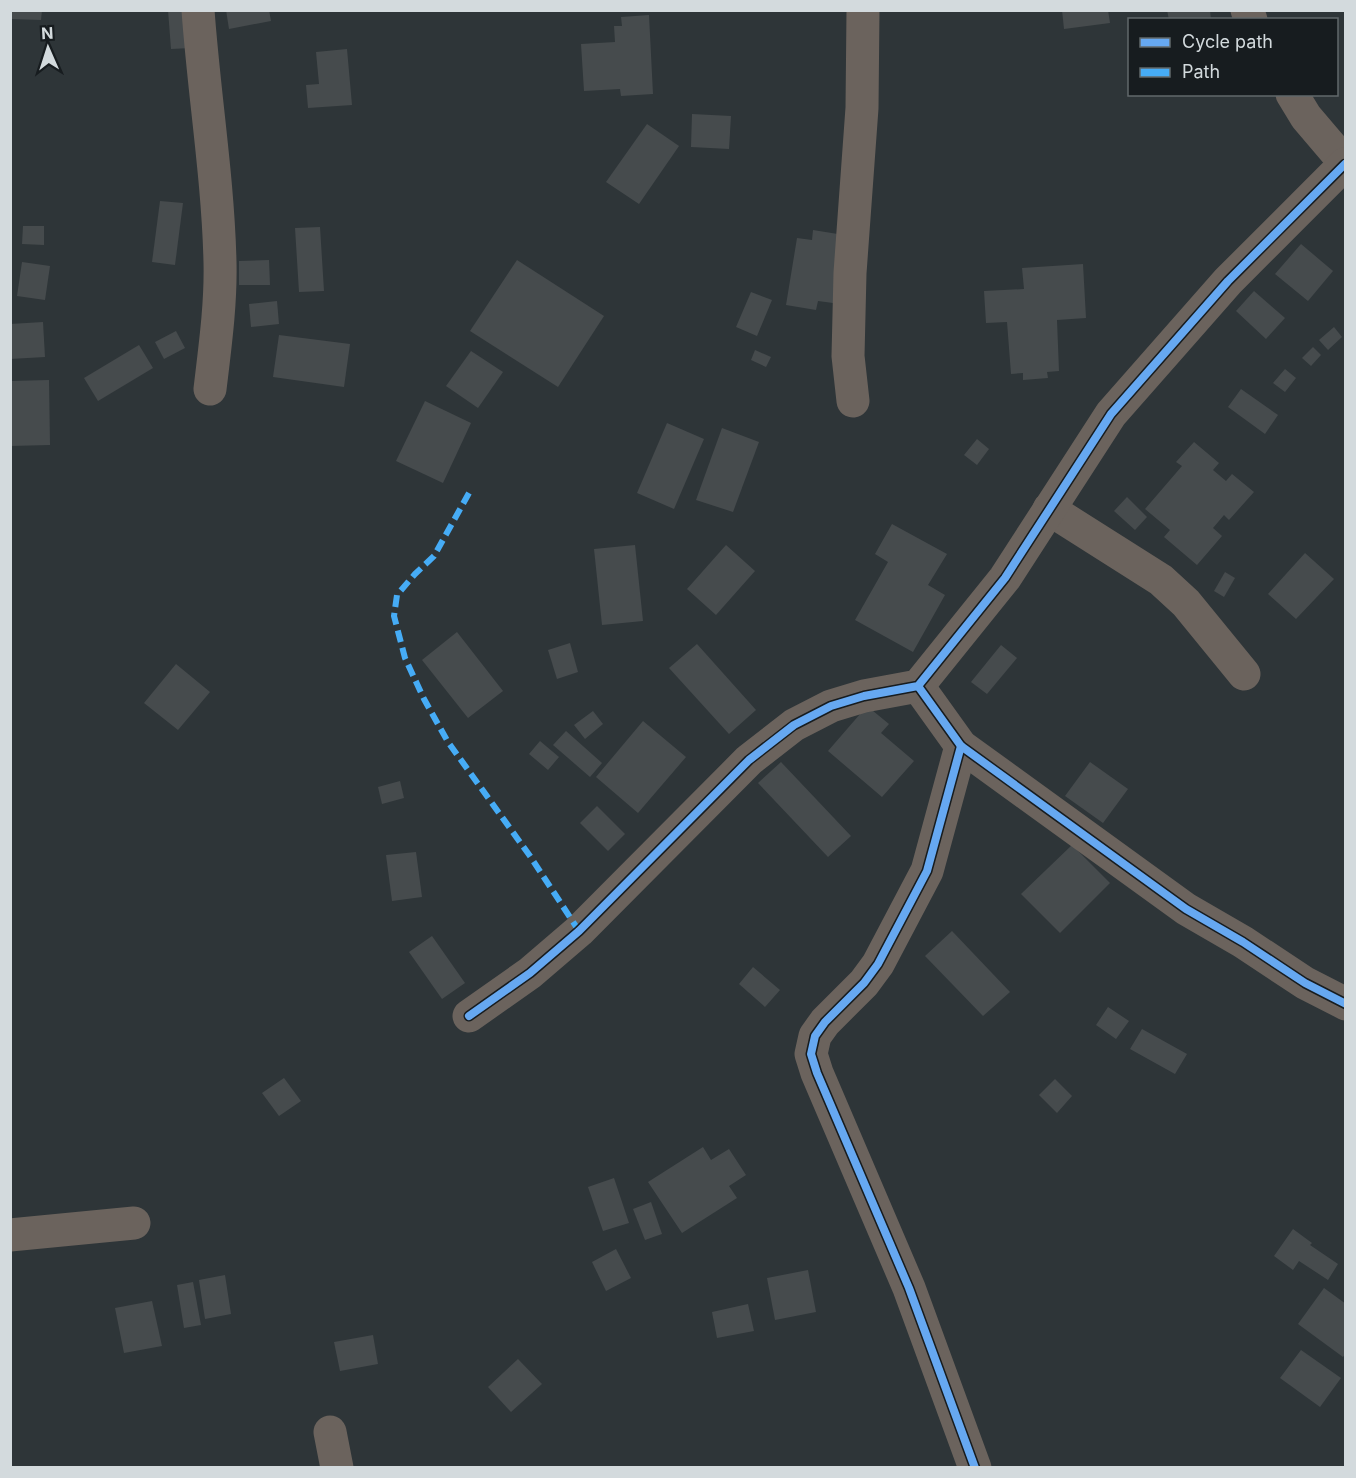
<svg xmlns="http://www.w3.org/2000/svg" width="1356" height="1478" viewBox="0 0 1356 1478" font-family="Inter,sans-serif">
  <rect width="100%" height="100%" fill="#2e3538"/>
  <!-- building -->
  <g fill="#464b4d">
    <path d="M10,10H42L41,20L10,19Z"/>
    <path d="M168,10H189L191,48L171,49Z"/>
    <path d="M226,10H269L271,21L229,29Z"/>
    <path d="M1062,10H1108L1110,23L1064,29Z"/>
    <path d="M1167,10H1210L1211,20H1169Z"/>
    <path d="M649,15L653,94L621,96L620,89L584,91L581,44L615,42L614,26H622L621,17Z"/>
    <path d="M347,49L352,105L308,108L306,85L319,84L316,52Z"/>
    <path d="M692,114L731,116L729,149L691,147Z"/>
    <path d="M647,124L679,146L639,204L606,182Z"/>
    <path d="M160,201L183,203L175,265L152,262Z"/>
    <path d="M23,226H44V245L22,244Z"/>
    <path d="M320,227L324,291L299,292L295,228Z"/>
    <path d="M813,230L844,235L833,303L818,301L816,310L786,305L797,238L812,240Z"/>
    <path d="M1301,244L1333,271L1308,301L1275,274Z"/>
    <path d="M269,260L270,285H239V261Z"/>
    <path d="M517,260L604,316L558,387L470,331Z"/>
    <path d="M22,262L50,266L45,300L17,296Z"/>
    <path d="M1083,264L1086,318L1057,320L1059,371L1047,372L1048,378L1023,380V373L1011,374L1007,322L986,323L984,291L1024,289L1022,268Z"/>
    <path d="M1254,291L1285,318L1266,339L1236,311Z"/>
    <path d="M751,292L772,300L757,336L736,327Z"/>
    <path d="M277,301L279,324L251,327L249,304Z"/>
    <path d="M43,322L45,357L10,359V324Z"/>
    <path d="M1334,327L1342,337L1328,350L1319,340Z"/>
    <path d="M176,331L185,348L164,359L155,342Z"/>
    <path d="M279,335L350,344L344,387L273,377Z"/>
    <path d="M139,345L153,368L98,401L84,378Z"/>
    <path d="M1313,347L1321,355L1311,366L1302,358Z"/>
    <path d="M755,350L771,357L766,367L751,360Z"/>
    <path d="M471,351L503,372L478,408L446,386Z"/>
    <path d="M1285,369L1296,378L1285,392L1273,383Z"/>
    <path d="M49,380L50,445L10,446V381Z"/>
    <path d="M1241,389L1278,415L1265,434L1228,407Z"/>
    <path d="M425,401L471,423L443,483L396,461Z"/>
    <path d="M667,423L704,439L674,509L637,493Z"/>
    <path d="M722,428L759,442L733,512L696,500Z"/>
    <path d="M977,439L989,449L977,465L964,455Z"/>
    <path d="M1194,442L1219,463L1213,470L1226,481L1232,474L1254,492L1229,520L1224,515L1213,528L1222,536L1197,565L1164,537L1170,530L1145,509L1182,466L1176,462Z"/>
    <path d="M1127,497L1147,517L1135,530L1114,511Z"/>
    <path d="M892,524L947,554L928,585L945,595L913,652L855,620L888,562L875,554Z"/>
    <path d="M635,545L643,621L602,625L594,549Z"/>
    <path d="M726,545L755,571L716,615L687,589Z"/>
    <path d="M1305,553L1334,579L1296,619L1268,594Z"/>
    <path d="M1225,572L1235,578L1224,597L1214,591Z"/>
    <path d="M457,632L503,691L468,718L422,660Z"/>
    <path d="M570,643L578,672L557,679L548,650Z"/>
    <path d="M697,644L756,710L729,734L669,668Z"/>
    <path d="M1001,645L1017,658L987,694L971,682Z"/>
    <path d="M176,664L210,692L178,730L144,703Z"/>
    <path d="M867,706L889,724L881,733L914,761L882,797L828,751Z"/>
    <path d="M593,711L603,724L585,739L574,725Z"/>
    <path d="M643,721L686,757L638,813L596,777Z"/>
    <path d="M566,731L602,763L590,777L553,745Z"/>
    <path d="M540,741L559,757L548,770L529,754Z"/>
    <path d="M781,762L851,836L828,857L758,783Z"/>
    <path d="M1090,762L1128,789L1103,823L1065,796Z"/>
    <path d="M400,781L404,798L382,804L378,787Z"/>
    <path d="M597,806L625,834L608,851L580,823Z"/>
    <path d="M1072,845L1110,883L1060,933L1021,894Z"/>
    <path d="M416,852L422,897L392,901L386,855Z"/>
    <path d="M952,931L1010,992L983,1016L925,956Z"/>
    <path d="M432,936L465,983L442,999L409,952Z"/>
    <path d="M753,967L780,990L765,1007L739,984Z"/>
    <path d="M1108,1007L1129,1021L1116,1039L1096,1025Z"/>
    <path d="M1142,1029L1187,1054L1175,1074L1130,1049Z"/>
    <path d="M284,1078L301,1101L279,1116L262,1093Z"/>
    <path d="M1055,1079L1072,1096L1057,1113L1039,1095Z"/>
    <path d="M703,1147L711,1160L729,1149L746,1175L729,1186L737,1198L682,1233L648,1182Z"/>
    <path d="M614,1178L629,1223L603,1231L588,1187Z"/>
    <path d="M651,1202L662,1234L645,1240L633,1209Z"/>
    <path d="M1293,1229L1312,1243L1310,1245L1338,1264L1328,1280L1299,1261L1293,1270L1274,1256Z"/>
    <path d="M616,1249L631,1278L606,1291L592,1262Z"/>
    <path d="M808,1270L816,1312L775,1320L767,1278Z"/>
    <path d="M225,1275L231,1314L205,1319L199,1280Z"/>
    <path d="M193,1282L201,1325L184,1328L177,1285Z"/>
    <path d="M1324,1288L1346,1304V1353L1343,1357L1298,1324Z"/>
    <path d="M152,1301L162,1346L124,1353L115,1308Z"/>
    <path d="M748,1304L754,1331L717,1338L712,1312Z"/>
    <path d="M373,1335L378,1364L340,1371L334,1342Z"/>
    <path d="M1301,1350L1341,1378L1320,1407L1280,1378Z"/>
    <path d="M518,1359L542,1384L511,1412L488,1387Z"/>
  </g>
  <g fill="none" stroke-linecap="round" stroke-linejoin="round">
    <!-- minor -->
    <g stroke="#6b635d" stroke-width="33">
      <path d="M198,10C204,94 218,178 220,262C221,304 215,347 210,389"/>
      <path d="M1247,10L1251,20"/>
      <path d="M1292,94L1306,117L1346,164"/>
      <path d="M853,401L848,356L850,273L862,108L863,10"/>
      <path d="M1049,509L1161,580L1186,603L1244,674"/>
      <path d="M918,686L961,746L1186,909L1243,942L1305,983L1346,1004"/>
      <path d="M961,746L927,871L878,964L864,983L825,1022L815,1036L811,1054L817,1073L909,1288L975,1468"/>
      <path d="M469,1016L530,973L579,931L749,760L794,725L831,706L864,696L918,686L1005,578L1111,414L1228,281L1345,164"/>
      <path d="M10,1235L134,1223"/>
      <path d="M330,1432L337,1468"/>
    </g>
    <!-- quiet -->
    <path stroke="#46acf6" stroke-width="6" stroke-dasharray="12 6" stroke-linecap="butt" d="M469,493L434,556L415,574L397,595L394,616L405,658L424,699L448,742L530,856L579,931"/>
    <!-- cycleway casing -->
    <g stroke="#171c1f" stroke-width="11">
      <g id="cycleway">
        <path d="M918,686L961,746L1186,909L1243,942L1305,983L1346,1004"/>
        <path d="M961,746L927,871L878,964L864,983L825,1022L815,1036L811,1054L817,1073L909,1288L975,1468"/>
        <path d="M469,1016L530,973L579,931L749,760L794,725L831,706L864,696L918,686L1005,578L1111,414L1228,281L1345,164"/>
      </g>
    </g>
    <!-- cycleway -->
    <use href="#cycleway" stroke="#66a8f1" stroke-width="8"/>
  </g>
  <!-- border -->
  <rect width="1356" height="1478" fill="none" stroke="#d3dadd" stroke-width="24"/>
  <!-- legend -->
  <rect x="1128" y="18" width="210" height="78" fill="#171c1f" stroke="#62686b" stroke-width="1.5"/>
  <rect x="1140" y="38" width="30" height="9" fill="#66a8f1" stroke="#62686b" stroke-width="1.5"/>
  <text x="1182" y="48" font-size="18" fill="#d3dadd">Cycle path</text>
  <rect x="1140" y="68" width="30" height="9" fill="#46acf6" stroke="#62686b" stroke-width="1.5"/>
  <text x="1182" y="78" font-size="18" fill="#d3dadd">Path</text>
  <!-- north arrow -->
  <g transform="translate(48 48) rotate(357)" stroke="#171c1f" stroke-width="4.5" paint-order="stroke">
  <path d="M0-4.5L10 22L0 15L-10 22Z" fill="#d3dadd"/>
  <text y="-9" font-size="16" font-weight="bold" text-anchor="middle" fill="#d3dadd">N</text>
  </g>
</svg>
